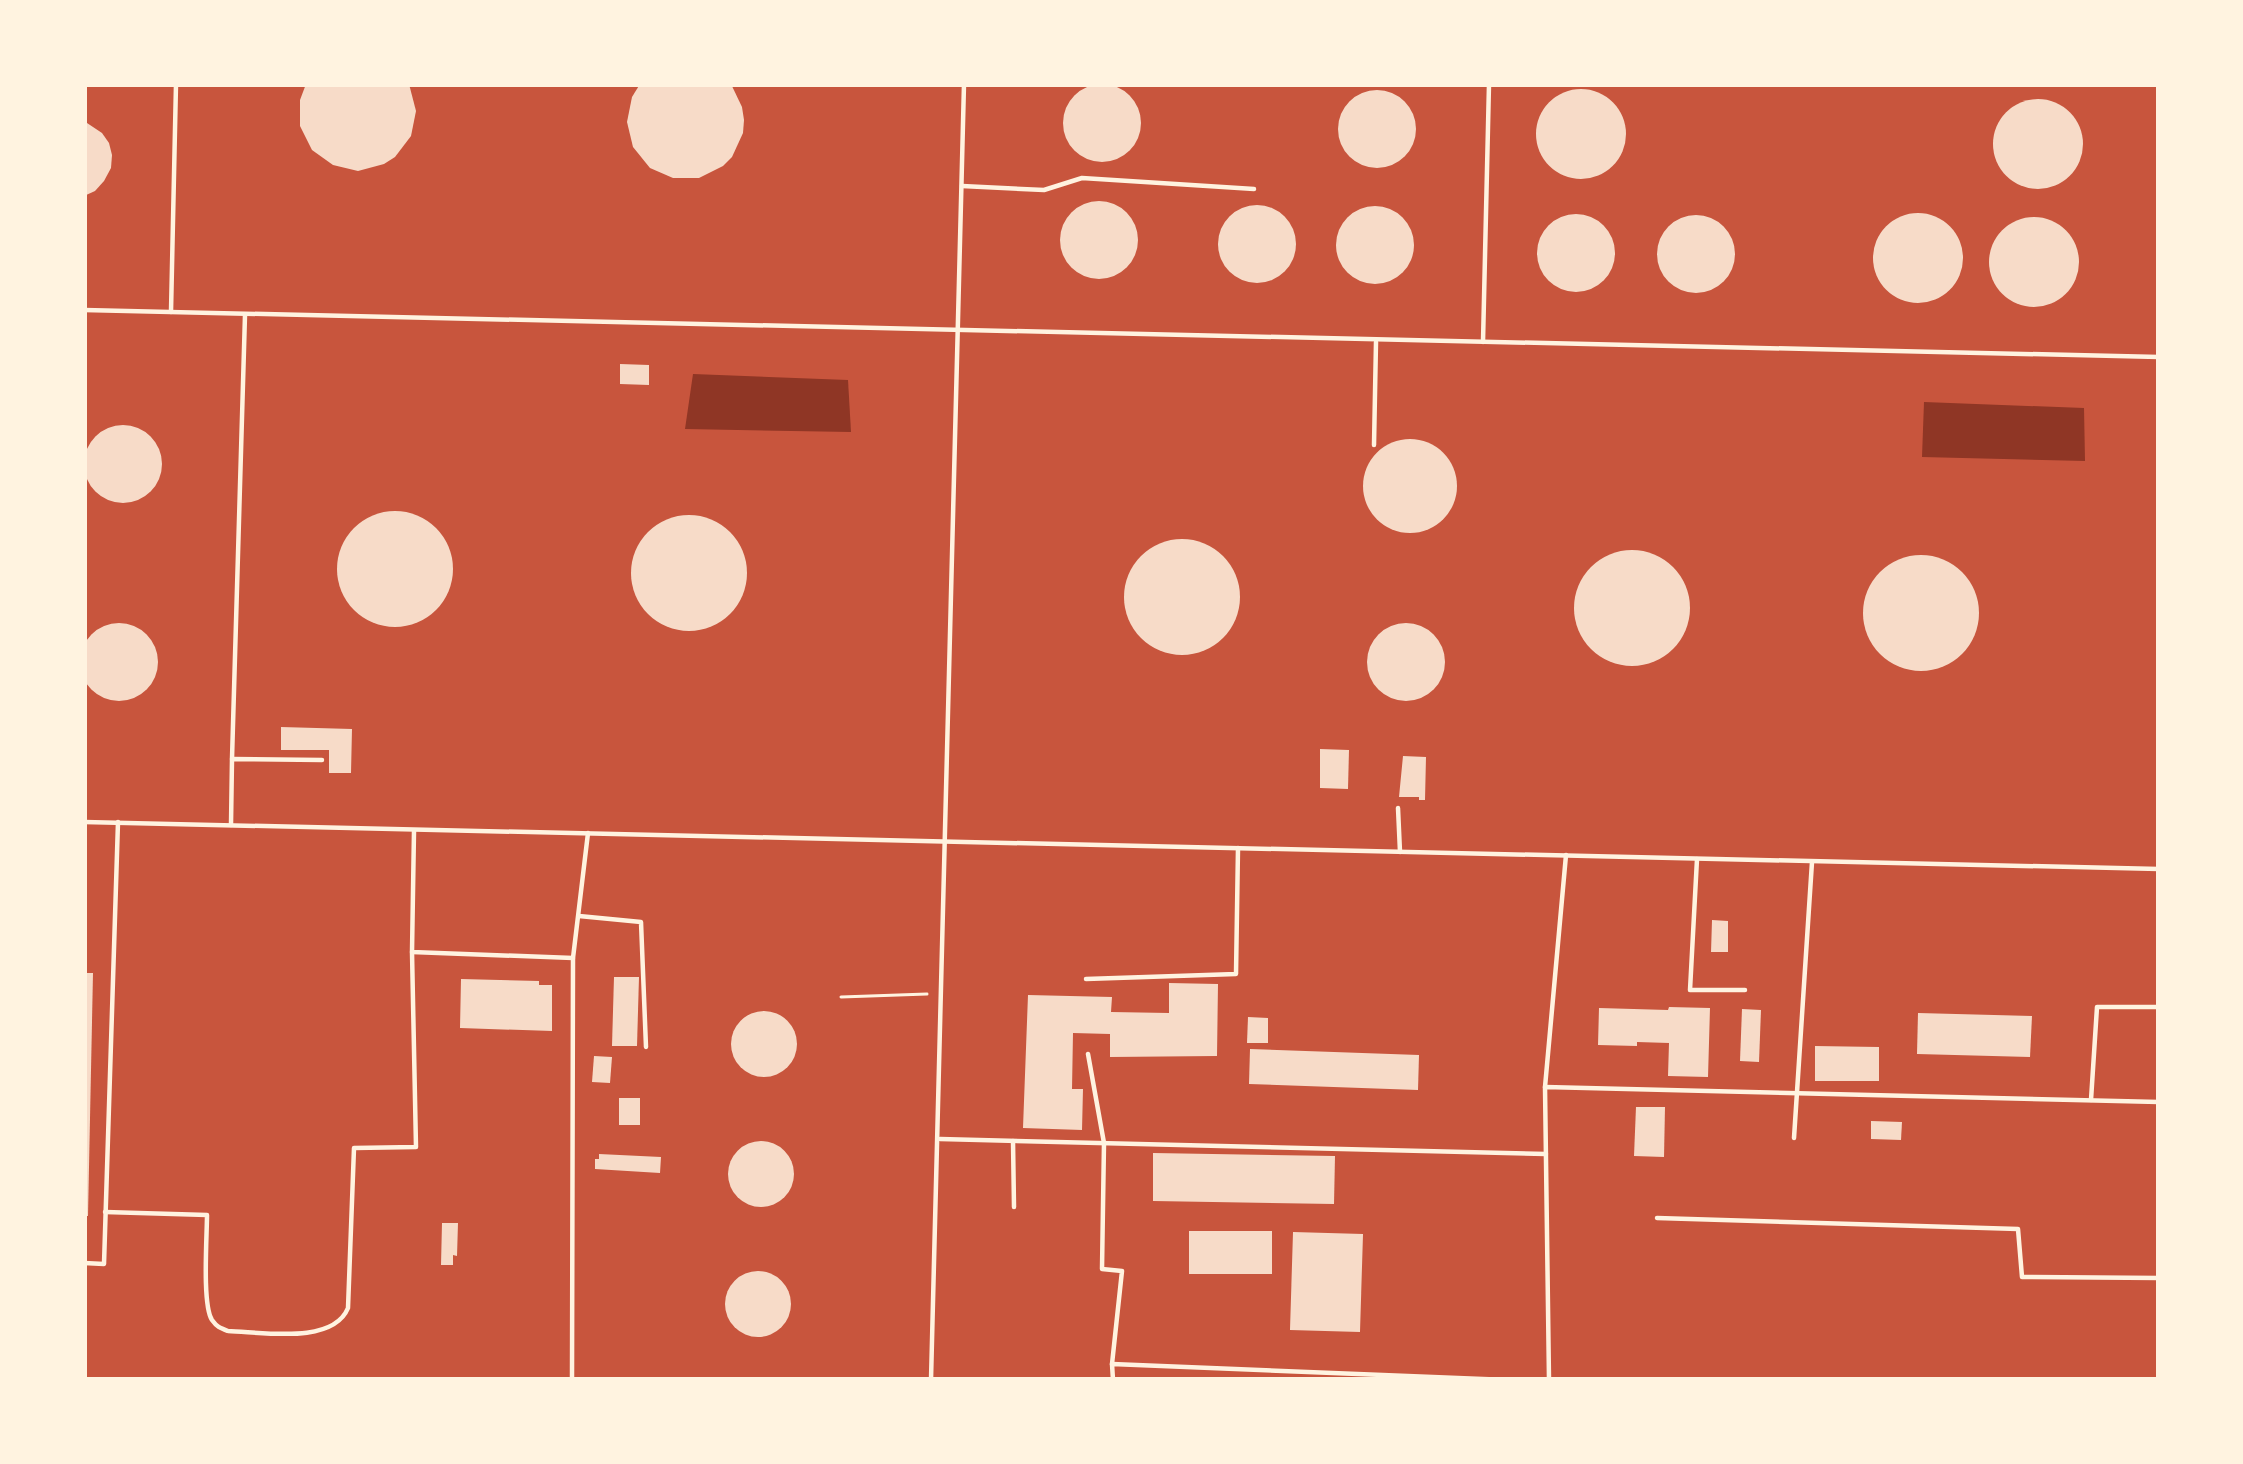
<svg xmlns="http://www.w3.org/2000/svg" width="2243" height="1464" viewBox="0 0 2243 1464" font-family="Signika,sans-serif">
  <rect width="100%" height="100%" fill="#c8553d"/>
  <!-- water -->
  <g fill="#8f3625">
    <path d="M693,374L848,380L851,432L685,429Z"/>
    <path d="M1924,402L2084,408L2085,461L1922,457Z"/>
  </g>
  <!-- building -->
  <g fill="#f7dbc8">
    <path d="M306,84H409L416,111L411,136L395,157L384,164L358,171L333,165L312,150L300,126V100Z"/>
    <path d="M640,84H731L742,107L744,120L743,133L732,157L723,166L699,178H673L650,168L633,147L627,122L632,97Z"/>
    <circle cx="1102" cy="123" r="39"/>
    <circle cx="1581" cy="134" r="45"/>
    <circle cx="1377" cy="129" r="39"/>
    <circle cx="2038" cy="144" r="45"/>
    <path d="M84,121L102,133L109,143L112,155L111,168L104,181L95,191L84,196Z"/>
    <circle cx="1099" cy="240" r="39"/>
    <circle cx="1257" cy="244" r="39"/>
    <circle cx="1375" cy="245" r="39"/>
    <circle cx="1918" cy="258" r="45"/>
    <circle cx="1576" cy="253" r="39"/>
    <circle cx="1696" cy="254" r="39"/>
    <circle cx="2034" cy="262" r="45"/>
    <path d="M620,364L649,365V385L620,384Z"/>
    <circle cx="123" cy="464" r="39"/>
    <circle cx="1410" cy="486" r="47"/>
    <circle cx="395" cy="569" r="58"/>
    <circle cx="689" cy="573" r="58"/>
    <circle cx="1182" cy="597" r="58"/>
    <circle cx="1632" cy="608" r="58"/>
    <circle cx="1921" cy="613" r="58"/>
    <circle cx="1406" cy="662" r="39"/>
    <circle cx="119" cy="662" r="39"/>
    <path d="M281,727L352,729L351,773H329V750H281Z"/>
    <path d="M1320,749L1349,750L1348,789L1320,788Z"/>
    <path d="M1403,756L1426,757L1425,800H1419V797H1399Z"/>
    <path d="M1712,920L1728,921V952H1711Z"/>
    <path d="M84,973H93L88,1216H84Z"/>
    <path d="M614,977H639L637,1046H612Z"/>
    <path d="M461,979L539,981V985H552V1031L460,1028Z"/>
    <path d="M1169,983L1218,984L1217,1056L1110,1057V1034L1073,1033L1072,1089H1083L1082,1130L1023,1128L1028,995L1112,997L1111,1012L1169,1013Z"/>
    <path d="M1669,1007L1710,1008L1708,1077L1668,1076L1669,1043L1637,1042V1046L1598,1045L1599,1008L1668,1010Z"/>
    <path d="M1742,1009L1761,1010L1759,1062L1740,1061Z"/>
    <circle cx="764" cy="1044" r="33"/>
    <path d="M1918,1013L2032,1016L2030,1057L1917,1054Z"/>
    <path d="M1248,1017L1268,1018V1043H1247Z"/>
    <path d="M1815,1046L1879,1047V1081H1815Z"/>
    <path d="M1250,1049L1419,1055L1418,1090L1249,1084Z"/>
    <path d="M594,1056L612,1057L610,1083L592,1082Z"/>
    <rect x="619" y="1098" width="21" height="27"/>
    <path d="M1636,1107H1665L1664,1157L1634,1156Z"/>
    <path d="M1871,1121L1902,1122L1901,1140L1871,1139Z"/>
    <circle cx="761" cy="1174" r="33"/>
    <path d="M1153,1153L1335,1156L1334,1204L1153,1201Z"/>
    <path d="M599,1154L661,1157L660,1173L595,1169V1159H599Z"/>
    <path d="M442,1223H458L457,1256L453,1255V1265H441Z"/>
    <rect x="1189" y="1231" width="83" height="43"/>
    <path d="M1293,1232L1363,1234L1360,1332L1290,1330Z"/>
    <circle cx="758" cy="1304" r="33"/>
  </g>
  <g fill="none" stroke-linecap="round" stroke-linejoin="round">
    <!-- path -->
    <path stroke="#fff3e0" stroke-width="3" d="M841,997L927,994"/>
    <!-- service -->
    <g stroke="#fff3e0" stroke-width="4.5">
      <path d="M962,186L1044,190L1082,178L1254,189"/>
      <path d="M84,310L2159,357"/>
      <path d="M171,312L176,84"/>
      <path d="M1483,342L1489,84"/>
      <path d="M1374,445L1376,342"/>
      <path d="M232,759L245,315"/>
      <path d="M1398,808L1400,852"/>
      <path d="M84,822L2159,869"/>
      <path d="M231,825L232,759L322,760"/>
      <path d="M414,831L412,952L573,958L588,833"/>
      <path d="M1697,859L1690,990H1745"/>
      <path d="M579,916L641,922L646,1047"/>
      <path d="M1086,979L1236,974L1238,848"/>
      <path d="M1088,1054L1104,1143L1102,1269L1122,1271L1112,1364"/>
      <path d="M1545,1087L1566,855"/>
      <path d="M2091,1100L2097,1007H2159"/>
      <path d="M1794,1138L1812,862"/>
      <path d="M940,1139L1546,1154"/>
      <path d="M1013,1141L1014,1207"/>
      <path d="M105,1212L207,1215C207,1236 202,1305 212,1320C217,1327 220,1328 228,1331C262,1332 333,1345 348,1308L354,1148L416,1147L412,952"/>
      <path d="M1657,1218L2018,1229L2022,1277L2159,1278"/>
      <path d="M84,1263L104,1264L118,822"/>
      <path d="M572,1380L573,958"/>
      <path d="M931,1380L964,84"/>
      <path d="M1113,1380L1112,1364L1508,1380"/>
      <path d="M1549,1380L1545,1087L2159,1102"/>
    </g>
  </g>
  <!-- border -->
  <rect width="2243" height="1464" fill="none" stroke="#fff3e0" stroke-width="174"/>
</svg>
